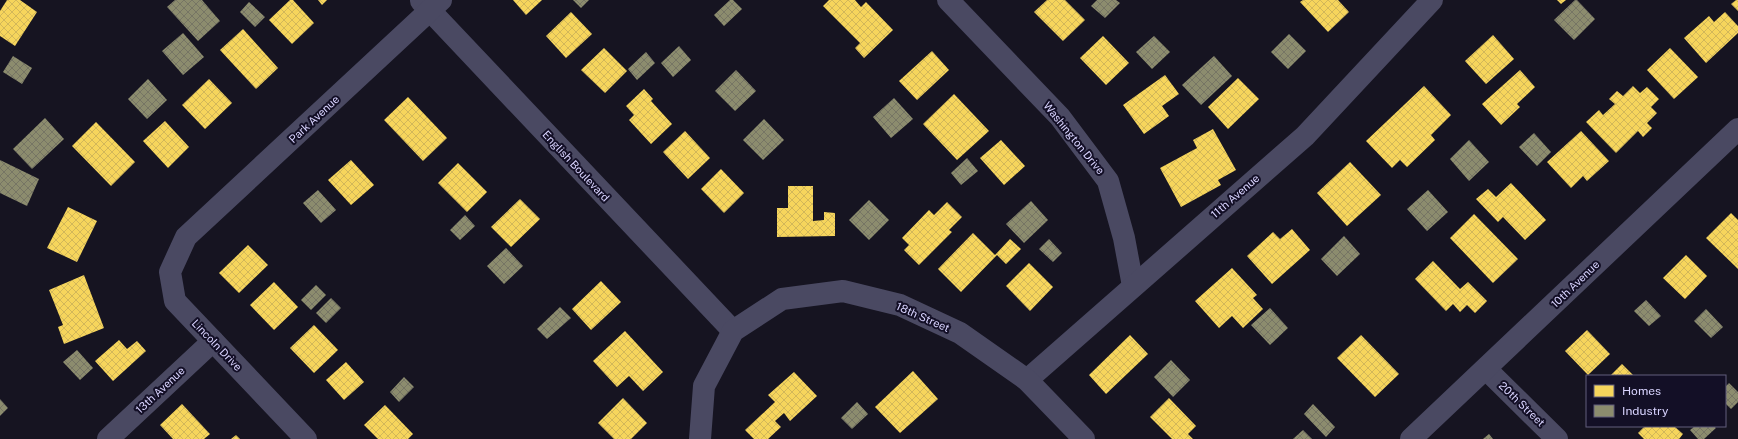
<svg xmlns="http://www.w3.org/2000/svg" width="1738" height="439" viewBox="0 0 1738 439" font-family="'Public Sans',sans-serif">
  <defs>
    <pattern id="homes-cross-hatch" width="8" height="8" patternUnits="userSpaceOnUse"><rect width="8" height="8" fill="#f6d55c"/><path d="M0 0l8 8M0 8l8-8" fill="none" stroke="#d2b759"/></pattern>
    <pattern id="industry-cross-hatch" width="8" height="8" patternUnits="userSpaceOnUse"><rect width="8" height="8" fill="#8c8c6e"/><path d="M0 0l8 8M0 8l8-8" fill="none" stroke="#767564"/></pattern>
  </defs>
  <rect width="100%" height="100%" fill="#161421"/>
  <!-- homes -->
  <g fill="url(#homes-cross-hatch)">
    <path d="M7,0H20L37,12L15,46L0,36V11Z"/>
    <path d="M290,0H293L314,23L292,44L269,20Z"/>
    <path d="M318,0H327L322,5Z"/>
    <path d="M513,0H542L526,15Z"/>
    <path d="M829,0H855L861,7L866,2L893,30L864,58L855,48L860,43L823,6Z"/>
    <path d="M1047,0H1065L1085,20L1063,41L1034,12Z"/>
    <path d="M1303,0H1338L1349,12L1328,32L1300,2Z"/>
    <path d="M1557,0H1566L1561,4Z"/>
    <path d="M1736,0H1738V11L1731,4Z"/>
    <path d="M571,12L592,34L566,58L546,36Z"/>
    <path d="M1725,12L1738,26V33L1706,63L1684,38L1709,16L1714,22Z"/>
    <path d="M243,29L278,68L256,89L220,50Z"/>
    <path d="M1493,35L1514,59L1486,84L1465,61Z"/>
    <path d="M1103,36L1129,63L1106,85L1080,58Z"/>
    <path d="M604,48L627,71L605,93L581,70Z"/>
    <path d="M1670,48L1698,77L1674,99L1647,70Z"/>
    <path d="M932,51L949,70L917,100L899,81Z"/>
    <path d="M1520,70L1535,87L1517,104L1520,107L1501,125L1482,104Z"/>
    <path d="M1165,75L1179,94L1162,106L1169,116L1144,134L1123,105Z"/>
    <path d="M1238,78L1259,99L1228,129L1208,107Z"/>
    <path d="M209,79L232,103L205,129L182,105Z"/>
    <path d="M1424,86L1451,115L1431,135L1435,140L1407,167L1400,160L1392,168L1366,141Z"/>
    <path d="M1633,86L1640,93L1647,87L1659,99L1651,107L1657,113L1647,123L1652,128L1643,137L1638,131L1616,153L1586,122L1599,110L1603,115L1615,104L1609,99L1617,91L1623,96Z"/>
    <path d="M644,89L653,99L651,101L672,124L651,144L629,120L634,115L626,106Z"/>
    <path d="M954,94L989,131L957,160L923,124Z"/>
    <path d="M408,97L447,138L423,161L384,120Z"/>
    <path d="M165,121L189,147L168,168L143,141Z"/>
    <path d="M96,122L135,162L111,186L72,146Z"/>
    <path d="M1213,129L1236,170L1218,180L1221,185L1181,207L1160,168L1197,148L1193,140Z"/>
    <path d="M685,131L710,158L688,179L663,152Z"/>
    <path d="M1581,131L1609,161L1587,181L1583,176L1571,188L1547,162Z"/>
    <path d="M1001,140L1025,166L1004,185L980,158Z"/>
    <path d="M351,160L374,185L351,205L328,180Z"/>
    <path d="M1350,162L1381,195L1347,226L1317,193Z"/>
    <path d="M458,163L487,192L467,212L438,183Z"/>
    <path d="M721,169L744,193L724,213L701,189Z"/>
    <path d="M1511,183L1546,220L1525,240L1503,217L1498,222L1476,199L1488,189L1496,197Z"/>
    <path d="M788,186H813V221L824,220V212L835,213V236L777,237V208H788Z"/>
    <path d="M520,199L540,219L511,247L491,227Z"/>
    <path d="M947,202L962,217L949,230L952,232L919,265L904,250L909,245L902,238L929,210L934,215Z"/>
    <path d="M68,207L97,221L77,262L47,248Z"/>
    <path d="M1731,213L1738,220V269L1706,238Z"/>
    <path d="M1474,214L1518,259L1493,283L1450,238Z"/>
    <path d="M1292,229L1310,250L1272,284L1247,256L1273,232L1280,239Z"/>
    <path d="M973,233L995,255L1010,239L1021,249L1006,264L997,255L961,292L938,269Z"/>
    <path d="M248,245L268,265L239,293L219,273Z"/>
    <path d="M1686,255L1707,276L1685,299L1663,278Z"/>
    <path d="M1433,261L1460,289L1468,282L1487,301L1475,313L1467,305L1460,312L1453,304L1446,311L1415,279Z"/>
    <path d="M1029,263L1053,287L1030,311L1006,286Z"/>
    <path d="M1232,268L1257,295L1253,298L1263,309L1243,328L1232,316L1219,328L1195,301Z"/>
    <path d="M84,275L104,328L64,344L58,327L63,325L49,290Z"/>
    <path d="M601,281L621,302L591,330L572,309Z"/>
    <path d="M274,282L298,307L274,330L250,305Z"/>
    <path d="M314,325L338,350L314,373L290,348Z"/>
    <path d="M1587,330L1610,354L1588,375L1565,351Z"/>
    <path d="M625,331L663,372L643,391L629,376L617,387L593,361Z"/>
    <path d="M1130,335L1148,354L1106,394L1089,375Z"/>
    <path d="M1361,335L1399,374L1375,397L1337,358Z"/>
    <path d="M119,340L127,349L137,341L146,351L113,381L95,361Z"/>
    <path d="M346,362L364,382L344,400L326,380Z"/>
    <path d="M1622,364L1634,376H1610Z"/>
    <path d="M913,371L938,399L900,433L875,407Z"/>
    <path d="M794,372L817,396L790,421L784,413L775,421L781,427L768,439H754L745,430L775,402L768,395Z"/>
    <path d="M623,398L647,423L631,439H614L598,423Z"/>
    <path d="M1169,398L1196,426L1188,434L1193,439H1172L1150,417Z"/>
    <path d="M182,404L210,434L204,439H173L160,425Z"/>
    <path d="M385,405L413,434L408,439H378L364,425Z"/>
    <path d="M1645,426H1674L1683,434L1679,439H1644L1638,433Z"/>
    <path d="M236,435L240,439H231Z"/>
  </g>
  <!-- industry -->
  <g fill="url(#industry-cross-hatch)">
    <path d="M175,0H202L220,21L198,41L167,7Z"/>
    <path d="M573,0H589L581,8Z"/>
    <path d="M730,0H733L742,9L724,26L714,15Z"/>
    <path d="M1097,0H1116L1120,3L1105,18L1091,6Z"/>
    <path d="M1575,0H1577L1595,19L1574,40L1554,20Z"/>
    <path d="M249,2L265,17L255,27L240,12Z"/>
    <path d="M183,33L204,57L183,75L162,51Z"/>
    <path d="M1289,34L1306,51L1288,69L1271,52Z"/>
    <path d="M1154,36L1170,52L1152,69L1136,52Z"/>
    <path d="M679,46L691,60L673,77L661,63Z"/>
    <path d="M646,52L655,63L637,80L628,69Z"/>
    <path d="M13,56L32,68L22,84L3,72Z"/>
    <path d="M1214,56L1232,76L1201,105L1182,85Z"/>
    <path d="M736,70L756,91L735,111L715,91Z"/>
    <path d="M148,79L167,100L147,119L128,99Z"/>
    <path d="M894,98L913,119L891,138L873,117Z"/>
    <path d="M45,118L64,139L32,169L13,149Z"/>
    <path d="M764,119L784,140L763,160L743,140Z"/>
    <path d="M1534,133L1551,152L1537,166L1519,147Z"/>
    <path d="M1469,140L1489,162L1469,181L1450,159Z"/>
    <path d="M967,158L978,171L961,185L951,173Z"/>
    <path d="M0,160L39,179L27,206L0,193Z"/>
    <path d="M318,190L336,210L321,223L303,203Z"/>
    <path d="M1428,190L1448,212L1427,231L1407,209Z"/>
    <path d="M869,200L889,220L869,240L849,220Z"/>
    <path d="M1031,201L1048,220L1024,243L1006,224Z"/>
    <path d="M465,215L475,226L460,240L450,230Z"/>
    <path d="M1344,236L1360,254L1337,276L1321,259Z"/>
    <path d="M1049,239L1062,253L1053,262L1039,249Z"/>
    <path d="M506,248L523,266L504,284L487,266Z"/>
    <path d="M316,285L326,295L311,310L301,300Z"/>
    <path d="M331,298L341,308L326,323L316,313Z"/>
    <path d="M1646,300L1661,316L1649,326L1634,311Z"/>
    <path d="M560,307L571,318L547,339L537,329Z"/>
    <path d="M1270,308L1288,328L1270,345L1251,325Z"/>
    <path d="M1706,309L1723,327L1711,338L1694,321Z"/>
    <path d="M77,350L93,368L80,380L63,362Z"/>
    <path d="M1171,360L1190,380L1173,397L1154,377Z"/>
    <path d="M404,377L414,387L399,402L390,392Z"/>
    <path d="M1729,383L1738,392V402L1731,409L1725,403V387Z"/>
    <path d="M0,399L8,408L0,416Z"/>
    <path d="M857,402L868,414L852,429L841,418Z"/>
    <path d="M1313,404L1335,427L1326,437L1304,414Z"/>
    <path d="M1695,426H1714L1716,428L1704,439H1698L1690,430Z"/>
    <path d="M1303,430L1312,439H1293Z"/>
    <path d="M1489,434L1493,439H1483Z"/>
  </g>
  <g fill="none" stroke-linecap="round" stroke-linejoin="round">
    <!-- minor -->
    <g stroke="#4a4962" stroke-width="22">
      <path d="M948,0L1060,117L1108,181L1124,238L1133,286"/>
      <path d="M421,1L733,331"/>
      <path d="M1486,369L1557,439"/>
      <path d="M1027,380L1305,136L1432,0"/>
      <path d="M108,439L213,341"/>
      <path d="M306,439L175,301L170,272L186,237L441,0"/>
      <path d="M700,439L704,386L733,331L782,299L843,291L900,305L960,333L1027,380L1084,439"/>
      <path d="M1411,439L1738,129"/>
    </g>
  </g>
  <g text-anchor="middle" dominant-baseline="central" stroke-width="4" stroke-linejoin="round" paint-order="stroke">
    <!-- street labels -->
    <g font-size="11" fill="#d9d4ff" stroke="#130f26">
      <text transform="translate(314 119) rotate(-43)">Park Avenue</text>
      <text transform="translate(1074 138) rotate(51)">Washington Drive</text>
      <text transform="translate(576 166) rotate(47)">English Boulevard</text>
      <text transform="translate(1235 196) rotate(-41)">11th Avenue</text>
      <text transform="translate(1575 284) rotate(-44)">10th Avenue</text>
      <text transform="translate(923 317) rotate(24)">18th Street</text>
      <text transform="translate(217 345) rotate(46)">Lincoln Drive</text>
      <text transform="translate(160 390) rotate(-43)">13th Avenue</text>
      <text transform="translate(1522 404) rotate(44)">20th Street</text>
    </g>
  </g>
  <!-- legend -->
  <rect x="1586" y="375" width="140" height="52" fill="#130f26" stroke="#625e7d"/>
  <rect x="1594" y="385" width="20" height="12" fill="#f6d55c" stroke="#625e7d"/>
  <text x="1622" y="395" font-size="12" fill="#d9d4ff">Homes</text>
  <rect x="1594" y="405" width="20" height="12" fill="#8c8c6e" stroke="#625e7d"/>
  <text x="1622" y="415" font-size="12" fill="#d9d4ff">Industry</text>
</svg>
